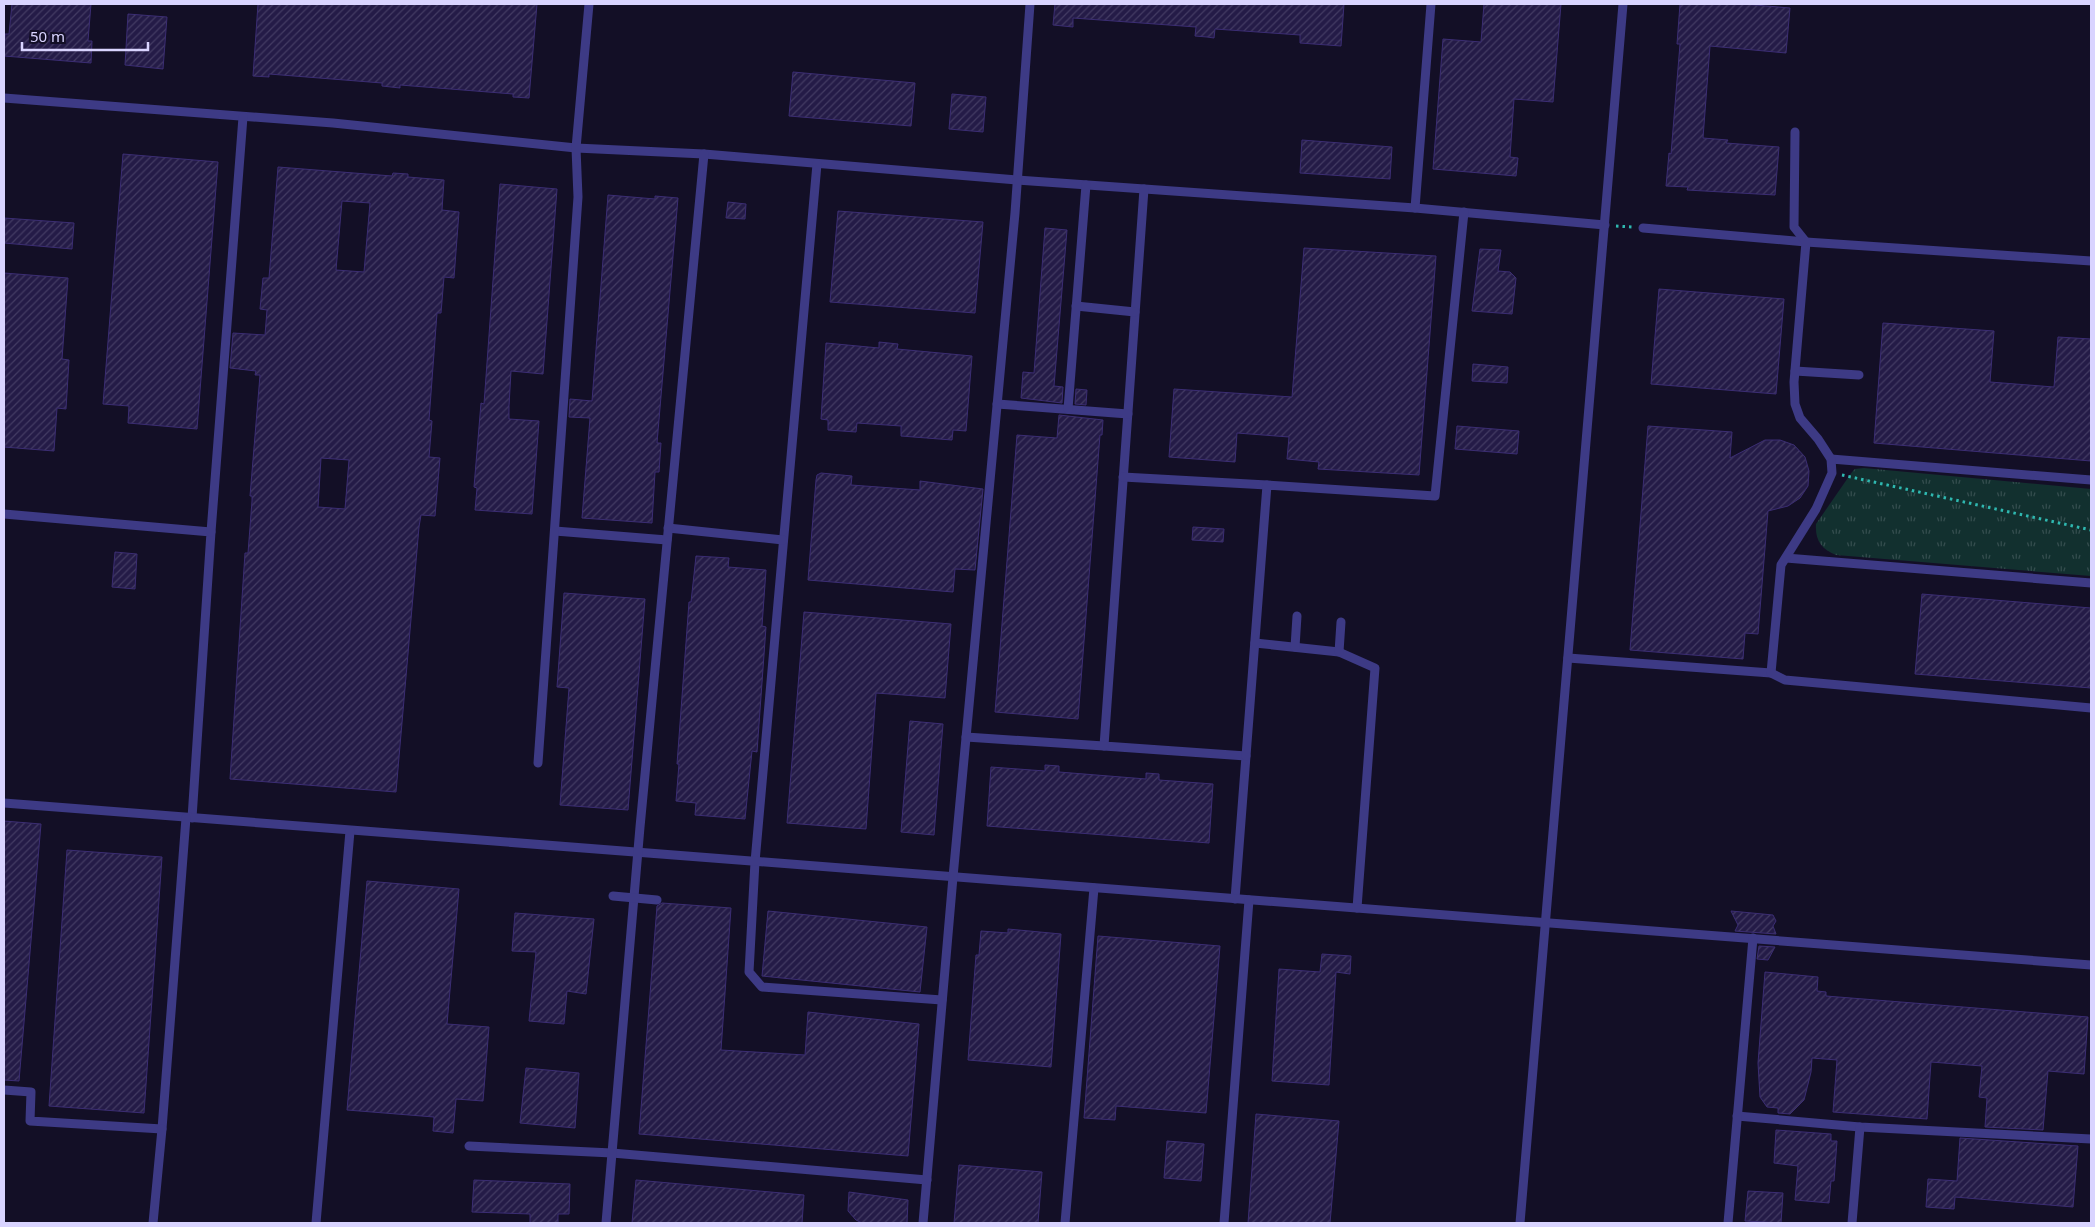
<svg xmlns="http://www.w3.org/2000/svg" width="2095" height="1227" viewBox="0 0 2095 1227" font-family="'Noto Sans',sans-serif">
  <defs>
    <pattern id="park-tufts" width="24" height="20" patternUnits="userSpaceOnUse" patternTransform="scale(1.25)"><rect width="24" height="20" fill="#12302f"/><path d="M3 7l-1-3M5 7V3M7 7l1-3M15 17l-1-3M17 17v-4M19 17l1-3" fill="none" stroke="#344d4e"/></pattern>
    <pattern id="building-hatch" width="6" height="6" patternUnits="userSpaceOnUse" patternTransform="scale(1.25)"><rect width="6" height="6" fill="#241b47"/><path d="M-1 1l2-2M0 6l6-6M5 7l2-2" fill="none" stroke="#433b63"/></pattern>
  </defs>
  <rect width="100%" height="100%" fill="#130f26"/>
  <!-- park -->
  <path fill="url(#park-tufts)" d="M1864,468L2091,489V576L1836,555C1821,549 1815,540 1816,524L1852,472L1855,469Z"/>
  <!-- building -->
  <g fill="url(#building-hatch)" stroke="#3b2d73" fill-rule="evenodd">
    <path d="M12,4H91L88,41H92L91,63L4,56L5,34H9Z"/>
    <path d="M258,4H537L529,98L513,97V94L400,85V88L382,86V83L269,74V77L253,76Z"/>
    <path d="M1055,4H1344L1341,46L1300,43V35L1215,29L1214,38L1207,37L1195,36L1196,27L1073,18V27L1053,25Z"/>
    <path d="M1484,4H1561L1553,102L1514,99L1510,157L1518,158L1516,176L1433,169L1443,39L1481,42Z"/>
    <path d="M1680,4H1743L1790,8L1786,53L1710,46L1703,138L1728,140L1726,143L1779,147L1775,195L1687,190L1688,187L1666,186L1669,153L1671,154L1680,44H1677Z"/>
    <path d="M128,14L167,17L163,69L125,65Z"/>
    <path d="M793,72L915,83L911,126L789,116Z"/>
    <path d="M952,94L986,97L983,132L949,129Z"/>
    <path d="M1302,140L1392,147L1390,179L1300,173Z"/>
    <path d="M123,154L218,162L197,429L128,423L129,406L103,404Z"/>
    <path d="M278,167L392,176L393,173L408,174V177L444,180L442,210L459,212L454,278L444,277L441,313H437L429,420L432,421L429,457L440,458L435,516L421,515L419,527L396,792L230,779L245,553H248L252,501V496H250L260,375H255L256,371L230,368L233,333L265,335L267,310L260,309L263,278H269ZM342,201L370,203L364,272L336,270ZM321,458L349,460L345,509L318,507Z"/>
    <path d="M500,184L557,189L543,374L511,371L509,406V419L539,421L532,514L475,510L477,488L474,487L481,403L484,404Z"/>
    <path d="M608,195L655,199V196L678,198L657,443H661L659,472H655L652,523L582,518L590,418L569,417L570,399L592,401Z"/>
    <path d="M728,202L746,204L745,219L726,218Z"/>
    <path d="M838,211L983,222L975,313L830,302Z"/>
    <path d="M4,218L74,223L72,249L4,243Z"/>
    <path d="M1045,228L1067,230L1054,386L1063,387L1062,403L1021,398L1023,372L1034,373Z"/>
    <path d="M1304,248L1436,256L1419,475L1318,469L1319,462L1287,459L1289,437L1237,433L1235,462L1169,457L1174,389L1292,397Z"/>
    <path d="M1480,249L1501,250L1498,271L1510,272L1516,278L1512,314L1472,311Z"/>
    <path d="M4,273L68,278L62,359L69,360L66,409L57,408L54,451L4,447Z"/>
    <path d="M1659,289L1784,299L1776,394L1651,384Z"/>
    <path d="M1883,323L1994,331L1990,382L2054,387L2058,337L2091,339V461L1874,443Z"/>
    <path d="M879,342L898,344L897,349L972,356L966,431L953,430L952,440L901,436V426L857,423L856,432L828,430V420L821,419L826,343L879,348Z"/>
    <path d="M1473,364L1508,367L1507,383L1472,381Z"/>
    <path d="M1076,389L1087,390L1086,405L1075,404Z"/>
    <path d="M1059,415L1103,420L1102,435H1100L1078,719L995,712L1017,435L1057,438Z"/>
    <path d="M1457,426L1519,431L1517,454L1455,449Z"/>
    <path d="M1648,426L1732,432L1730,458L1765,440H1780L1794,445L1805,457L1809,471L1808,486L1800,498L1788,506L1768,511L1758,634L1745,633L1743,659L1630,650Z"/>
    <path d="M821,473L852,476L851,485L920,490V481L983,489L975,570L955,569L953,592L808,580L816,480L817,475Z"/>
    <path d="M1193,527L1224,529L1223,542L1192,540Z"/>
    <path d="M115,552L137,554L135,589L112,587Z"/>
    <path d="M696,556L729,558L728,567L766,570L762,626L766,627L757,752L752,751L745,819L695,815L696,803L676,801L679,764H677L689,602H691Z"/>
    <path d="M564,593L645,599L628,810L560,805L569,688L557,687Z"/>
    <path d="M1922,594L2091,608V688L1915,674Z"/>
    <path d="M804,612L951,624L945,698L876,693L866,829L787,823Z"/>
    <path d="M910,721L943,724L934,835L901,832Z"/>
    <path d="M1045,765L1059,766V772L1146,779V773L1159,774V780L1213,784L1209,843L987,826L991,767L1045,771Z"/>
    <path d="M4,821L41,824L19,1081L4,1080Z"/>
    <path d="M67,850L162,857L144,1113L49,1106Z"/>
    <path d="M367,881L459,889L447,1024L489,1027L483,1101L456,1099L453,1133L433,1131L434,1117L347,1110Z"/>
    <path d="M662,903L731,908L721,1050L805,1055L808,1012L919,1024L908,1156L639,1134L657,906Z"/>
    <path d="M768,911L927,927L920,992L762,976Z"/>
    <path d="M1731,911L1773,915L1776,921L1773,926L1776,934L1735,931L1738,925Z"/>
    <path d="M515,913L594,919L586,994L567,991L564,1024L529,1021L536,952L512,951Z"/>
    <path d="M1008,929L1061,934L1051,1067L968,1060L976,955H979L981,931L1008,933Z"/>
    <path d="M1098,936L1220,946L1206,1113L1116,1106L1115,1120L1084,1118Z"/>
    <path d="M1759,946L1775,947L1768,960L1757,959Z"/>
    <path d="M1322,954L1351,956L1350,974L1336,972L1329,1085L1272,1081L1279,969L1320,972Z"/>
    <path d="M1765,972L1818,977L1817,991L1826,992V996L2088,1017L2084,1074L2048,1071L2043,1130L1985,1127L1987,1098L1979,1097L1982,1066L1931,1062L1927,1119L1833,1112L1837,1060L1812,1058L1811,1072L1804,1100L1790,1114L1778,1113V1108L1767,1107L1760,1097L1758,1063Z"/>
    <path d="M526,1068L579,1073L575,1128L520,1123Z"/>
    <path d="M1256,1114L1339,1121L1330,1223H1248Z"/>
    <path d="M1776,1130L1831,1134V1141H1837L1834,1181H1831L1829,1203L1795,1200L1798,1166L1774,1163Z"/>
    <path d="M1960,1138L2078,1146L2073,1207L1955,1197L1954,1209L1926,1207L1928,1179L1957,1181Z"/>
    <path d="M1167,1141L1204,1144L1201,1181L1164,1178Z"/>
    <path d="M959,1165L1042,1172L1038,1223H954Z"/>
    <path d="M474,1180L570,1184L569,1214H558V1223H530V1214L472,1212Z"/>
    <path d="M636,1180L804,1195L802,1223H632Z"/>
    <path d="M1748,1191L1783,1193L1781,1223L1745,1221Z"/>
    <path d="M849,1192L908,1200L907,1223H862L856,1220L848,1211Z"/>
  </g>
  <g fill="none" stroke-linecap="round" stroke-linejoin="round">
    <!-- path -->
    <g stroke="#2fb8b0" stroke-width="3" stroke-dasharray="2.5 4" stroke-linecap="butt">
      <path d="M1616,226L1632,227"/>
      <path d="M1842,475L2091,530"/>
    </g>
    <!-- lane -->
    <g stroke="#3d3a85" stroke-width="9">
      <path d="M4,98L333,123L576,148L704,154L1017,180L1415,208L1605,225"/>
      <path d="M817,164L755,862L749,972L762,987L942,1000"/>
      <path d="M1144,189L1104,746L1246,756L1235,899"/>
      <path d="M1415,208L1431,4"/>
      <path d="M1643,228L1806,242L2091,261"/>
      <path d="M1076,306L1135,312"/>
      <path d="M1795,371L1859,375"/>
      <path d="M997,404L1128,414"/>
      <path d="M1068,409L1086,185"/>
      <path d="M1831,459L2091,480"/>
      <path d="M1123,477L1267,485"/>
      <path d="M4,514L211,532L192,818"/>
      <path d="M668,528L783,540"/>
      <path d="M555,531L667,540"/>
      <path d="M211,532L243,117"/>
      <path d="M1786,558L2091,583"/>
      <path d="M1255,643L1339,652L1375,668L1357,908"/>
      <path d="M1295,647L1297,616"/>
      <path d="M1339,652L1341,622"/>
      <path d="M1568,658L1771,673L1781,565L1816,509L1832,473L1831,459L1818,439L1800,418L1795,404L1794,382L1806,242L1794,227L1795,132"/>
      <path d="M1771,673L1785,680L2091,708"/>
      <path d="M966,737L1104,746"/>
      <path d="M1246,756L1267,485L1435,496L1464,212"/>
      <path d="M538,763L578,197L576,148L589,4"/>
      <path d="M4,803C699,858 1395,911 2091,965"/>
      <path d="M4,1090L31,1092L30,1121L162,1129L186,818"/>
      <path d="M1737,1116L1860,1127L2091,1139"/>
      <path d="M469,1146L612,1153L927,1180"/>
      <path d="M153,1223L162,1129"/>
      <path d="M316,1223L350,831"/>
      <path d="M606,1223L640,827L704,154"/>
      <path d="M923,1223L953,877L1015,213L1030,4"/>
      <path d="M1065,1223L1094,888"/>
      <path d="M1224,1223L1249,900"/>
      <path d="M1520,1223L1623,4"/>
      <path d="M1728,1223L1753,938"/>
      <path d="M1852,1223L1860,1127"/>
    </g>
    <!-- lane-bridge -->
    <path stroke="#3d3a85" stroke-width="9" d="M613,896L657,900"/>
  </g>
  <!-- border -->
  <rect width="2095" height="1227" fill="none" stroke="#d9d4ff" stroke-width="10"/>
  <!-- scale -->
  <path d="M22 42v8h126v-8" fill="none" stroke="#d9d4ff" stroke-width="2.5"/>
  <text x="30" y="42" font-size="15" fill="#d9d4ff" stroke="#130f26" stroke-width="4" paint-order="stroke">50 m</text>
</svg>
